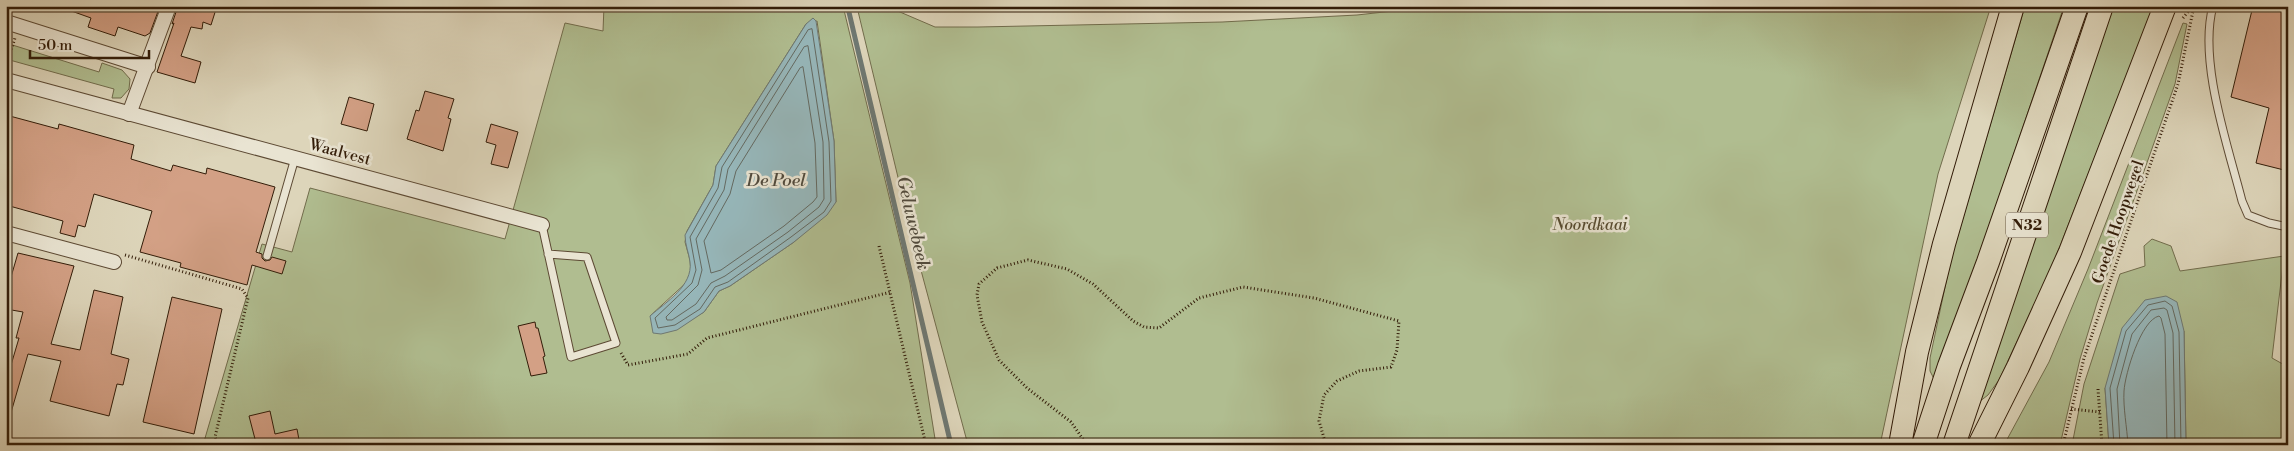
<svg xmlns="http://www.w3.org/2000/svg" width="2294" height="451" viewBox="0 0 2294 451" font-family="'Libre Bodoni',serif">
  <rect width="100%" height="100%" fill="#ddd5ba"/>
  <filter id="stains"><feTurbulence type="fractalNoise" baseFrequency=".004" numOctaves="4"/><feColorMatrix values="0 0 0 0 .2 0 0 0 0 .09 0 0 0 0 .02 0 0 0 .5 -.17"/></filter>
  <radialGradient id="worn" r=".72"><stop offset=".6" stop-color="#630" stop-opacity="0"/><stop offset="1" stop-color="#630" stop-opacity=".3"/></radialGradient>
  <!-- green -->
  <g fill="#b0bd90" stroke="#716c4c" fill-rule="evenodd">
    <path d="M604,6H843L910,283L936,445H203L262,244L292,252L310,188L505,239L565,23L603,31ZM817,21L834,141L836,202L794,242L730,286L719,291L704,312L692,319L650,316L687,282L691,271L690,260L685,242L687,231L713,185L716,166L806,24Z"/>
    <path d="M886,6L935,27H978L1222,22L1357,15L1438,6H1991L1938,174L1880,445H968L915,248L857,7Z"/>
    <path d="M2025,6H2064L1936,383L1930,371V358L1951,259Z"/>
    <path d="M2113,6H2154L2051,269L1999,380L1988,395L1979,402Z"/>
    <path d="M2183,23L2187,24L2175,84L2097,303L2080,359L2060,445H2004L2049,362L2088,269Z"/>
    <path d="M6,43L99,72L102,63L122,70L130,79L129,89L121,98H112L114,89L6,59Z"/>
    <path d="M2152,239L2171,246L2180,271L2284,256L2272,358L2288,367V445H2186L2184,331L2105,388L2109,445H2072L2084,384L2120,274L2145,266L2144,246Z"/>
  </g>
  <!-- water -->
  <g fill="#96b6b9" stroke="#6e7872">
    <path d="M813,18L816,21L834,141L836,202L827,215L794,242L730,286L719,291L704,312L677,330L661,334L653,333L650,316C666,302 693,286 690,262C689,253 685,245 685,235L713,185L716,166L806,24Z"/>
    <path d="M2166,296L2177,302L2184,331L2186,445H2109L2105,388L2122,328L2145,300Z"/>
  </g>
  <g fill="none" stroke-linecap="round" stroke-linejoin="round">
    <!-- shore -->
    <g stroke="#646960" stroke-width="1">
      <path d="M812,29L829,142L831,201L824,212L791,237L728,282L715,287L700,309L675,325L658,328L655,318L692,283L696,270L690,237L718,188L722,167L808,30Z"/>
      <path d="M808,46L823,142L824,199L819,207L788,232L725,276L711,283L696,304L672,320H667L666,317L698,285L702,270L696,239L724,190L728,169L804,47Z"/>
      <path d="M803,67L815,143L817,197L813,202L784,226L721,270L711,273L704,241L730,194L736,171L800,68Z"/>
      <path d="M2114,445L2110,388L2126,331L2148,305L2165,301L2172,306L2179,332L2181,445"/>
      <path d="M2120,445L2117,389L2132,334L2151,310L2164,308L2167,310L2173,333L2175,445"/>
      <path d="M2128,445C2127,427 2123,408 2124,391C2125,374 2141,320 2159,316L2161,318L2165,334L2167,445"/>
    </g>
    <!-- stream -->
    <path stroke="#6e7872" stroke-width="5" d="M848,8L951,445"/>
  </g>
  <!-- building -->
  <g fill="#d3a085" stroke="#321c08">
    <path d="M63,6H160L150,33L145,36L118,27L115,36L88,27L91,18L63,8Z"/>
    <path d="M178,6H217L211,25L203,22L202,29L191,27L181,56L201,62L195,83L157,72L174,23L172,24Z"/>
    <path d="M2253,6H2288V171L2256,163L2269,108L2231,97Z"/>
    <path d="M425,91L454,99L448,118L451,119L443,151L407,139L416,110L419,111Z"/>
    <path d="M349,97L374,104L367,131L341,124Z"/>
    <path d="M6,115L58,129L59,124L134,145L131,159L171,171L173,165L206,174L207,168L275,187L256,252L262,254V258L265,261L270,260L272,257L286,261L282,274L252,265L247,285L180,267L181,263L140,252L152,211L94,194L85,227L78,225L75,237L60,233L63,221L6,205Z"/>
    <path d="M491,124L518,132L508,168L491,164L496,145L486,142Z"/>
    <path d="M18,253L74,266L51,344L80,350L94,290L123,297L111,354L129,359L123,385L117,384L109,416L50,401L61,361L28,354L10,416L6,415V382L19,338H16L23,312L6,309V294Z"/>
    <path d="M172,297L222,309L194,434L143,422Z"/>
    <path d="M535,322L536,328H538L545,356L543,357L547,373L531,376L518,326Z"/>
    <path d="M270,411L275,434L297,429L300,445H252V440L255,439L249,416Z"/>
  </g>
  <g fill="none" stroke-linecap="round" stroke-linejoin="round">
    <!-- service casing -->
    <g stroke="#5d4a34" stroke-width="9">
      <g id="service">
        <path d="M2213,6C2198,61 2228,146 2242,201L2248,215L2269,223L2288,227"/>
        <path d="M542,225L571,357L616,343L587,257L548,254"/>
        <path d="M267,256L295,158"/>
      </g>
    </g>
    <!-- minor casing -->
    <g stroke="#5d4a34" stroke-width="16">
      <g id="minor">
        <path d="M6,22L148,67"/>
        <path d="M6,80L542,225"/>
        <path d="M129,114L169,6"/>
        <path d="M6,233L114,262"/>
      </g>
    </g>
    <!-- trunk casing -->
    <g stroke="#321c08" stroke-width="24">
      <g id="trunk">
        <path d="M1900,445L1917,352L1944,244L2013,6"/>
        <path d="M1923,445L1949,366L1988,262L2077,6"/>
        <path d="M1954,445L2102,6"/>
        <path d="M1979,445L2018,367L2070,252L2165,6"/>
      </g>
    </g>
    <!-- path -->
    <g stroke="#321c08" stroke-width="3" stroke-dasharray="1 2.5" stroke-linecap="butt">
      <path d="M2183,18L2190,9H2193"/>
      <path d="M6,66L15,38"/>
      <path d="M879,246L926,445"/>
      <path d="M125,255L242,289L248,298L215,437L218,445"/>
      <path d="M621,353L628,365L688,354L707,338L891,292"/>
      <path d="M2098,389L2102,445"/>
      <path d="M2071,409L2100,412"/>
      <path d="M1087,445L1071,422L1027,388L999,360L982,322L977,295L979,284L997,268L1028,260L1067,269L1093,284L1133,321L1144,327L1159,328L1199,298L1243,287L1314,298L1399,321L1397,350L1391,367L1359,371L1337,381L1324,395L1319,421L1326,445"/>
      <path d="M2063,445L2084,358L2178,84L2194,6"/>
    </g>
    <!-- service -->
    <use href="#service" stroke="#e9e4d2" stroke-width="7"/>
    <!-- minor -->
    <use href="#minor" stroke="#e9e4d2" stroke-width="14"/>
    <!-- trunk -->
    <use href="#trunk" stroke="#ddd5ba" stroke-width="22"/>
  </g>
  <g text-anchor="middle" dominant-baseline="central" stroke-width="5" stroke-linejoin="round" paint-order="stroke">
    <!-- shield labels -->
    <rect fill="#e9e4d2" stroke="#695845" stroke-width="1" x="2006" y="212.5" width="42" height="25" rx="4"/>
    <g font-size="15" font-weight="bold" fill="#321c08">
      <text x="2027" y="225">N32</text>
    </g>
    <!-- street labels -->
    <g font-size="16" fill="#321c08" stroke="#e9e4d2">
      <text transform="translate(340 152) rotate(15)">Waalvest</text>
      <text transform="translate(2118 222) rotate(-71)">Goede Hoopwegel</text>
    </g>
    <!-- park labels -->
    <g font-size="16" font-style="italic" fill="#584c31" stroke="#e9e4d2">
      <text x="1590" y="225">Noordkaai</text>
    </g>
    <!-- water labels -->
    <g font-size="18" font-style="italic" fill="#504a3d" stroke="#e9e4d2">
      <text x="776" y="180">De Poel</text>
      <text transform="translate(913 223) rotate(77)">Geluwebeek</text>
    </g>
  </g>
  <!-- margin -->
  <rect width="2294" height="451" fill="none" stroke="#ddd5ba" stroke-width="25"/>
  <rect x="8" y="8" width="2279" height="436" fill="none" stroke="#321c08" stroke-width="2.5"/>
  <rect x="12" y="12" width="2269" height="426" fill="none" stroke="#321c08"/>
  <!-- scale -->
  <path d="M30 50v8h119v-8" fill="none" stroke="#321c08" stroke-width="2.5"/>
  <text x="38" y="50" font-size="15" fill="#321c08" stroke="#e9e4d2" stroke-width="4" paint-order="stroke">50 m</text>
  <rect width="100%" height="100%" filter="url(#stains)"/>
  <rect width="100%" height="100%" fill="url(#worn)"/>
</svg>
